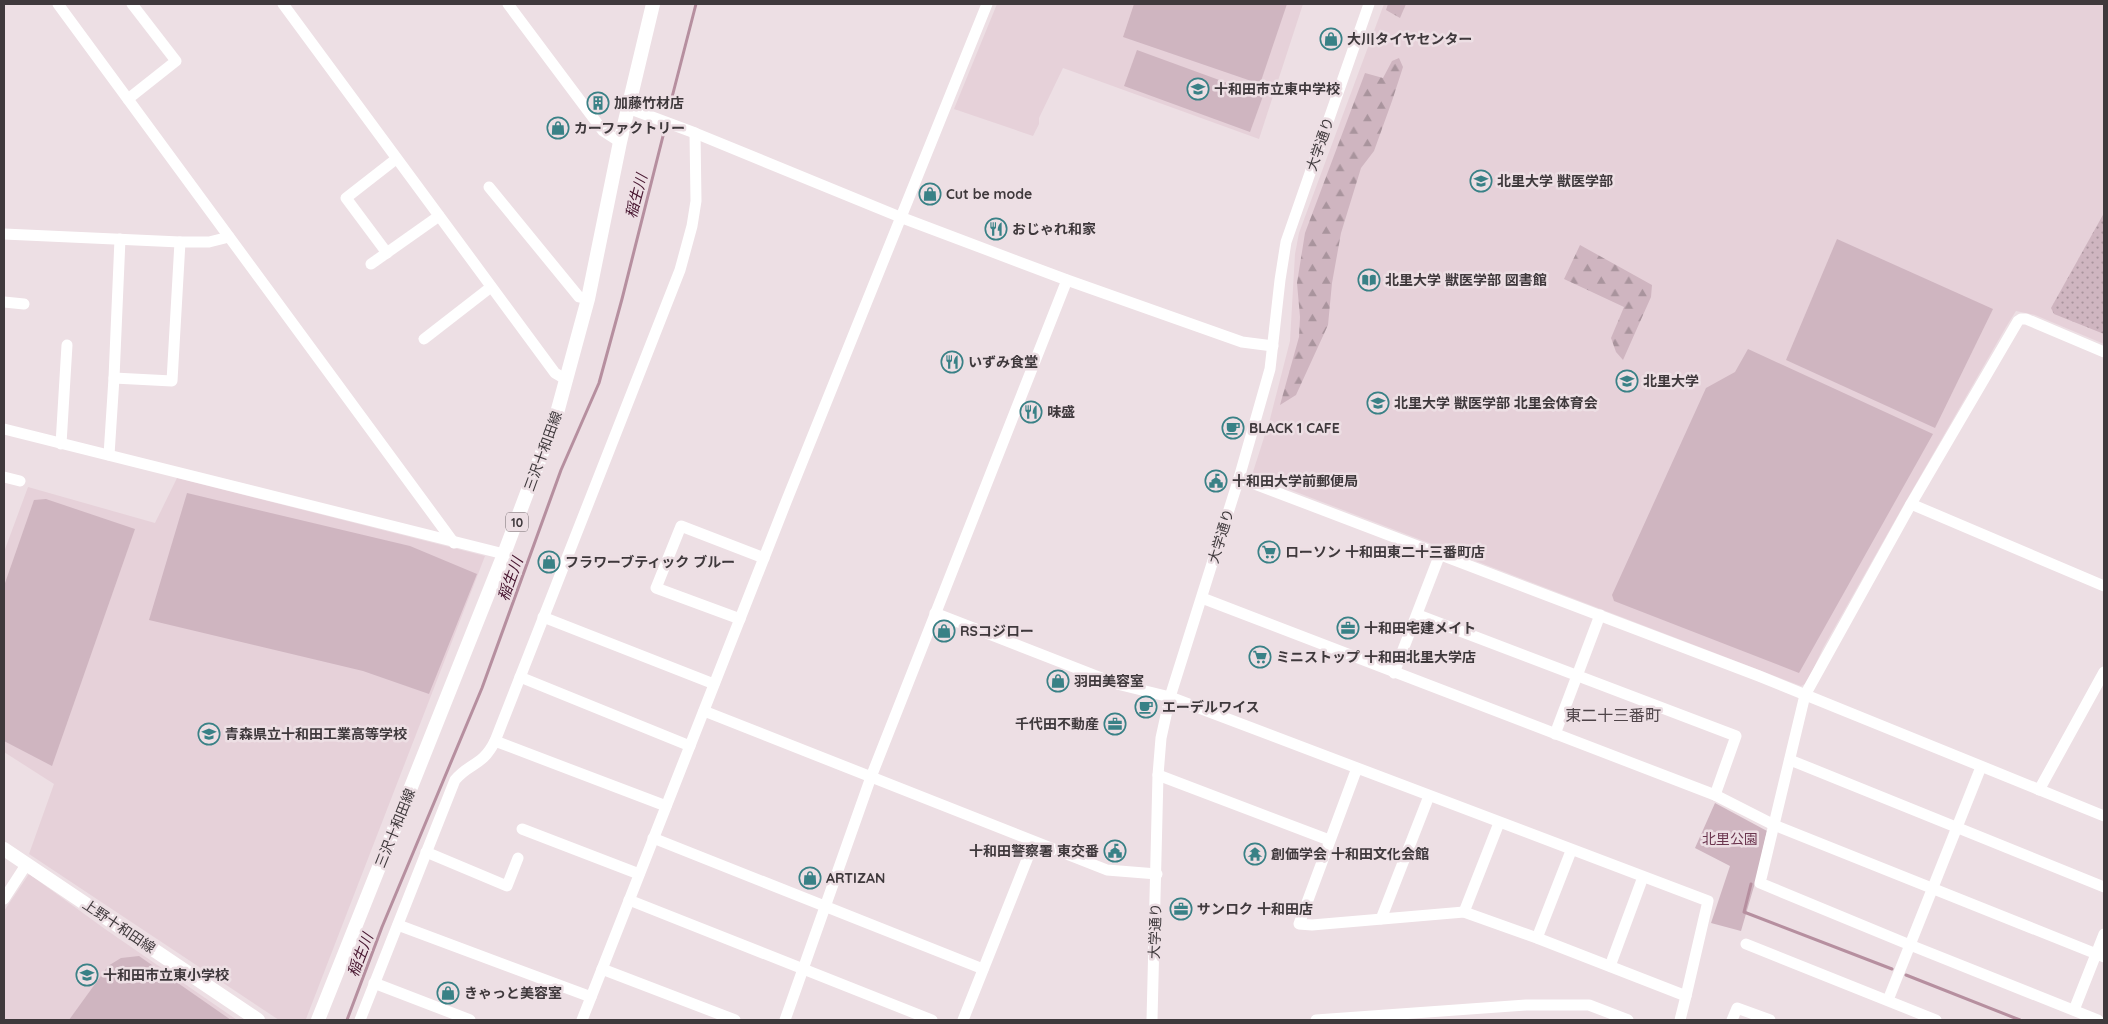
<svg xmlns="http://www.w3.org/2000/svg" width="2108" height="1024" viewBox="0 0 2108 1024" font-family="Quicksand,'Noto Sans JP',sans-serif">
  <defs>
    <pattern id="grass-dots" width="8" height="8" patternUnits="userSpaceOnUse" patternTransform="scale(1.25)"><rect width="8" height="8" fill="#cfb5c0"/><path d="M2 2h.1M6 6h.1" fill="none" stroke="#a9949d" stroke-width="1.8" stroke-linecap="round"/></pattern>
    <pattern id="forest-firs" width="22" height="20" patternUnits="userSpaceOnUse" patternTransform="scale(1.25)"><rect width="22" height="20" fill="#cfb5c0"/><path d="M5 1l3.5 6h-7zM16 11l3.5 6h-7z" fill="#a9949d"/></pattern>
  </defs>
  <rect width="100%" height="100%" fill="#eddfe4"/>
  <!-- built -->
  <g fill="#e6d1d9">
    <path d="M997,4H1303L1259,139L1063,68L1039,118V124L1033,136L954,109Z"/>
    <path d="M1384,4H2104V344L2035,315L2016,311L2006,327L1902,508L1823,648L1807,683L1801,686L1252,475L1270,419L1290,341L1295,254L1299,233Z"/>
    <path d="M177,478L485,556L306,1019L303,1020H279L29,854L54,784L4,752V552L28,487L155,523Z"/>
    <path d="M29,874L105,929L237,1020H4V911Z"/>
  </g>
  <!-- grass -->
  <path fill="url(#grass-dots)" d="M2104,213V334L2054,314L2051,308Z"/>
  <!-- forest -->
  <g fill="url(#forest-firs)">
    <path d="M1388,4H1406L1400,18L1386,10Z"/>
    <path d="M1399,58L1403,67L1392,101L1374,151L1361,168L1341,233L1332,283L1328,325L1296,395L1280,405L1299,337L1300,317L1297,283L1305,233L1365,73L1383,78L1392,61Z"/>
    <path d="M1580,245L1652,285L1651,297L1623,360L1616,352L1611,338L1624,307L1564,279Z"/>
  </g>
  <!-- green -->
  <g fill="#cfb5c0">
    <path d="M1134,4H1287L1260,84L1123,37Z"/>
    <path d="M1137,50L1263,96L1250,132L1124,86Z"/>
    <path d="M1837,239L1993,309L1935,428L1786,360Z"/>
    <path d="M1748,349L1933,434L1799,673L1614,601L1612,595L1706,388L1735,372Z"/>
    <path d="M187,493L410,546L477,574L429,694L363,671L149,620Z"/>
    <path d="M46,499L135,529L52,766L4,741V586L34,500Z"/>
    <path d="M1715,803L1767,831L1757,876L1741,931L1711,923L1730,866L1695,848Z"/>
    <path d="M139,956L231,1020H69L108,966L121,958Z"/>
  </g>
  <g fill="none" stroke-linecap="round" stroke-linejoin="round">
    <!-- stream -->
    <g stroke="#b68f9f" stroke-width="3">
      <path d="M670,105L696,4"/>
      <path d="M1751,884L1744,912L1892,969"/>
      <path d="M1906,975L2020,1020"/>
      <path d="M347,1020L382,927L482,688L561,470L599,383L622,299L663,136"/>
    </g>
    <!-- minor -->
    <g stroke="#fff" stroke-width="11">
      <path d="M58,4L454,543"/>
      <path d="M283,4L555,373L567,380"/>
      <path d="M508,4L603,131L620,142"/>
      <path d="M128,99L176,61L132,4"/>
      <path d="M628,108L695,133L900,217L1067,280L1242,342L1273,346"/>
      <path d="M489,187L579,297L588,299"/>
      <path d="M4,234L180,242H209L229,237"/>
      <path d="M387,253L346,198L396,159"/>
      <path d="M371,264L439,216"/>
      <path d="M4,302L24,304"/>
      <path d="M424,339L491,287"/>
      <path d="M114,378L172,381L180,242"/>
      <path d="M4,429L504,554"/>
      <path d="M61,444L67,345"/>
      <path d="M109,455L114,378L120,239"/>
      <path d="M4,477L20,481"/>
      <path d="M1239,478L1759,676L2104,816"/>
      <path d="M1911,504L2104,586"/>
      <path d="M1202,598L1715,795L1774,825L2104,957"/>
      <path d="M935,613L1117,684L1170,697L1708,901L1686,996L1537,938L1464,912L1312,925L1299,924L1357,768"/>
      <path d="M1418,615L1736,736L1715,795"/>
      <path d="M543,617L714,684"/>
      <path d="M740,619L656,588L681,526L764,558"/>
      <path d="M1394,673L1440,554"/>
      <path d="M520,677L690,746"/>
      <path d="M704,711L1107,870L1157,874"/>
      <path d="M1555,734L1600,615"/>
      <path d="M495,741L666,806"/>
      <path d="M1790,760L2104,887"/>
      <path d="M1158,775L1329,840"/>
      <path d="M2039,790L2104,672"/>
      <path d="M522,829L639,874"/>
      <path d="M653,838L983,969"/>
      <path d="M426,852L507,886L518,858"/>
      <path d="M4,899L26,865"/>
      <path d="M629,900L932,1020"/>
      <path d="M1464,912L1499,823"/>
      <path d="M1381,919L1429,796"/>
      <path d="M398,925L591,997"/>
      <path d="M1537,938L1571,851"/>
      <path d="M1746,944L1936,1020"/>
      <path d="M1610,966L1643,877"/>
      <path d="M602,969L735,1020"/>
      <path d="M374,983L470,1020"/>
      <path d="M1888,1000L1981,767"/>
      <path d="M2074,1010L2104,934"/>
      <path d="M360,1020L455,780C470,762 482,767 495,741L680,270L692,226L696,201L695,133"/>
      <path d="M582,1020L786,502L987,4"/>
      <path d="M785,1020L871,777L1067,280"/>
      <path d="M963,1020L1034,842"/>
      <path d="M1152,1020L1158,775L1161,738L1170,697L1239,478L1270,369L1280,280L1286,242L1369,4"/>
      <path d="M1316,1020L1526,1005H1589L1628,1020"/>
      <path d="M1680,1020L1686,996"/>
      <path d="M1732,1020L1737,1008L1770,1020"/>
      <path d="M2098,1020L1910,945L1760,883L1805,695L1911,504L2018,321L2021,319H2026L2104,352"/>
    </g>
    <!-- major -->
    <g stroke="#fff" stroke-width="14">
      <path d="M4,849L258,1020"/>
      <path d="M318,1020L504,554L557,413L588,299L620,142L653,4"/>
    </g>
  </g>
  <!-- icons -->
  <defs>
    <g id="shop-ring" transform="scale(1.125)"><circle r="9.5" fill="#eddfe4" stroke="#398186" stroke-width="1.5"/><path d="M-5-2.5h2.3a2.7 3.5 0 0 1 5.4 0H5L5.5 6h-11ZM-1.5-2.5h3a1.5 2.3 0 0 0-3 0Z" fill="#398186"/></g>
    <g id="school-ring" transform="scale(1.125)"><circle r="9.5" fill="#eddfe4" stroke="#398186" stroke-width="1.5"/><path d="M0-5L7-2L0 1L-7-2ZM-4 1L0 2.5L4 1V4Q0 6-4 4Z" fill="#398186"/></g>
    <g id="building-ring" transform="scale(1.125)"><circle r="9.5" fill="#eddfe4" stroke="#398186" stroke-width="1.5"/><path d="M-4-6H4V6H1V3H-1V6H-4ZM-2.5-4.3h1.7v1.8h-1.7ZM.8-4.3h1.7v1.8H.8ZM-2.5-1h1.7V.8h-1.7ZM.8-1h1.7V.8H.8Z" fill="#398186"/></g>
    <g id="university-ring" transform="scale(1.125)"><circle r="9.5" fill="#eddfe4" stroke="#398186" stroke-width="1.5"/><path d="M0-5L7-2L0 1L-7-2ZM-4 1L0 2.5L4 1V4Q0 6-4 4Z" fill="#398186"/></g>
    <g id="restaurant-ring" transform="scale(1.125)"><circle r="9.5" fill="#eddfe4" stroke="#398186" stroke-width="1.5"/><path d="M-5-6h1v4h1v-4h1v4h1v-4h1v5L-1.5 .5V6h-2V.5L-5-1ZM5-6V6H3V1.5H1.5Q1.5-4 5-6Z" fill="#398186"/></g>
    <g id="library-ring" transform="scale(1.125)"><circle r="9.5" fill="#eddfe4" stroke="#398186" stroke-width="1.5"/><path d="M-6-4Q-3-5.5-.7-3.5V5Q-3 3-6 4ZM6-4Q3-5.5 .7-3.5V5Q3 3 6 4Z" fill="#398186"/></g>
    <g id="cafe-ring" transform="scale(1.125)"><circle r="9.5" fill="#eddfe4" stroke="#398186" stroke-width="1.5"/><path d="M-5.5-4.5H6V0H3Q3 3.5 0 3.5H-2.5Q-5.5 3.5-5.5 0ZM3-3.2v2h1.7v-2ZM-6 4.5H4V6H-6Z" fill="#398186"/></g>
    <g id="civic-ring" transform="scale(1.125)"><circle r="9.5" fill="#eddfe4" stroke="#398186" stroke-width="1.5"/><path d="M-.6-6.5H3V-4.5H.6V-3L4-1V1h2V6H-6V1h2V-1L-.6-3ZM-1.2 2.5V6h2.4V2.5Z" fill="#398186"/></g>
    <g id="supermarket-ring" transform="scale(1.125)"><circle r="9.5" fill="#eddfe4" stroke="#398186" stroke-width="1.5"/><path d="M-6-5.5h2.5l.6 2H6L4.5 2H-2.5L-4.4-4H-6ZM-1.5 3.2a1.3 1.3 0 1 0 .1 0ZM3 3.2a1.3 1.3 0 1 0 .1 0Z" fill="#398186"/></g>
    <g id="office-ring" transform="scale(1.125)"><circle r="9.5" fill="#eddfe4" stroke="#398186" stroke-width="1.5"/><path d="M-6-3h4V-5.5h4V-3h4V5H-6ZM-1-4.5V-3h2v-1.5ZM-6 0V1H6V0Z" fill="#398186"/></g>
    <g id="temple-ring" transform="scale(1.125)"><circle r="9.5" fill="#eddfe4" stroke="#398186" stroke-width="1.5"/><path d="M0-6L5-2H3V0L6.5 2.5H4V6H1.5V3h-3V6H-4V2.5H-6.5L-3 0V-2H-5Z" fill="#398186"/></g>
  </defs>
  <g fill-rule="evenodd">
    <use href="#shop-ring" x="1331" y="39"/>
    <use href="#school-ring" x="1198" y="89"/>
    <use href="#building-ring" x="598" y="103"/>
    <use href="#shop-ring" x="558" y="128"/>
    <use href="#university-ring" x="1481" y="181"/>
    <use href="#shop-ring" x="930" y="194"/>
    <use href="#restaurant-ring" x="996" y="229"/>
    <use href="#library-ring" x="1369" y="280"/>
    <use href="#restaurant-ring" x="952" y="362"/>
    <use href="#university-ring" x="1627" y="381"/>
    <use href="#university-ring" x="1378" y="403"/>
    <use href="#restaurant-ring" x="1031" y="412"/>
    <use href="#cafe-ring" x="1233" y="428"/>
    <use href="#civic-ring" x="1216" y="481"/>
    <use href="#supermarket-ring" x="1269" y="552"/>
    <use href="#shop-ring" x="549" y="562"/>
    <use href="#office-ring" x="1348" y="628"/>
    <use href="#shop-ring" x="944" y="631"/>
    <use href="#supermarket-ring" x="1260" y="657"/>
    <use href="#shop-ring" x="1058" y="681"/>
    <use href="#cafe-ring" x="1146" y="707"/>
    <use href="#office-ring" x="1115" y="724"/>
    <use href="#school-ring" x="209" y="734"/>
    <use href="#civic-ring" x="1115" y="851"/>
    <use href="#temple-ring" x="1255" y="854"/>
    <use href="#shop-ring" x="810" y="878"/>
    <use href="#office-ring" x="1181" y="909"/>
    <use href="#school-ring" x="87" y="975"/>
    <use href="#shop-ring" x="448" y="993"/>
  </g>
  <g text-anchor="middle" dominant-baseline="central" stroke-width="5" stroke-linejoin="round" paint-order="stroke">
    <!-- shield labels -->
    <rect fill="#eddfe4" stroke="#736b6e" stroke-width="1" x="506" y="512.5" width="22" height="19" rx="4"/>
    <g font-size="12" font-weight="bold" fill="#3f393c">
      <text x="517" y="522">10</text>
    </g>
    <!-- poi labels -->
    <g font-size="14" font-weight="bold" fill="#3f393c" stroke="#eddfe4" text-anchor="start">
      <text x="1347" y="39">大川タイヤセンター</text>
      <text x="1214" y="89">十和田市立東中学校</text>
      <text x="614" y="103">加藤竹材店</text>
      <text x="574" y="128">カーファクトリー</text>
      <text x="1497" y="181">北里大学 獣医学部</text>
      <text x="946" y="194">Cut be mode</text>
      <text x="1012" y="229">おじゃれ和家</text>
      <text x="1385" y="280">北里大学 獣医学部 図書館</text>
      <text x="968" y="362">いずみ食堂</text>
      <text x="1643" y="381">北里大学</text>
      <text x="1394" y="403">北里大学 獣医学部 北里会体育会</text>
      <text x="1047" y="412">味盛</text>
      <text x="1249" y="428">BLACK 1 CAFE</text>
      <text x="1232" y="481">十和田大学前郵便局</text>
      <text x="1285" y="552">ローソン 十和田東二十三番町店</text>
      <text x="565" y="562">フラワーブティック ブルー</text>
      <text x="1364" y="628">十和田宅建メイト</text>
      <text x="960" y="631">RSコジロー</text>
      <text x="1276" y="657">ミニストップ 十和田北里大学店</text>
      <text x="1074" y="681">羽田美容室</text>
      <text x="1162" y="707">エーデルワイス</text>
      <text x="1099" y="724" text-anchor="end">千代田不動産</text>
      <text x="225" y="734">青森県立十和田工業高等学校</text>
      <text x="1099" y="851" text-anchor="end">十和田警察署 東交番</text>
      <text x="1271" y="854">創価学会 十和田文化会館</text>
      <text x="826" y="878">ARTIZAN</text>
      <text x="1197" y="909">サンロク 十和田店</text>
      <text x="103" y="975">十和田市立東小学校</text>
      <text x="464" y="993">きゃっと美容室</text>
    </g>
    <!-- street labels -->
    <g font-size="14" fill="#3f393c" stroke="#eddfe4">
      <text transform="translate(1320 144) rotate(-71)">大学通り</text>
      <text transform="translate(543 451) rotate(-70)">三沢十和田線</text>
      <text transform="translate(1221 536) rotate(-73)">大学通り</text>
      <text transform="translate(395 828) rotate(-68)">三沢十和田線</text>
      <text transform="translate(119 926) rotate(34)">上野十和田線</text>
      <text transform="translate(1155 931) rotate(-88)">大学通り</text>
    </g>
    <!-- park labels -->
    <g font-size="14" fill="#6b364f" stroke="#eddfe4">
      <text x="1730" y="839">北里公園</text>
    </g>
    <!-- water labels -->
    <g font-size="15" font-style="italic" fill="#46142e" stroke="#eddfe4">
      <text transform="translate(636 196) rotate(-75)">稲生川</text>
      <text transform="translate(510 579) rotate(-70)">稲生川</text>
      <text transform="translate(360 955) rotate(-69)">稲生川</text>
    </g>
    <!-- quarter labels -->
    <g font-size="16" fill="#4f4449" stroke="#eddfe4">
      <text x="1613" y="715">東二十三番町</text>
    </g>
  </g>
  <!-- border -->
  <rect width="2108" height="1024" fill="none" stroke="#3f393c" stroke-width="10"/>
</svg>
